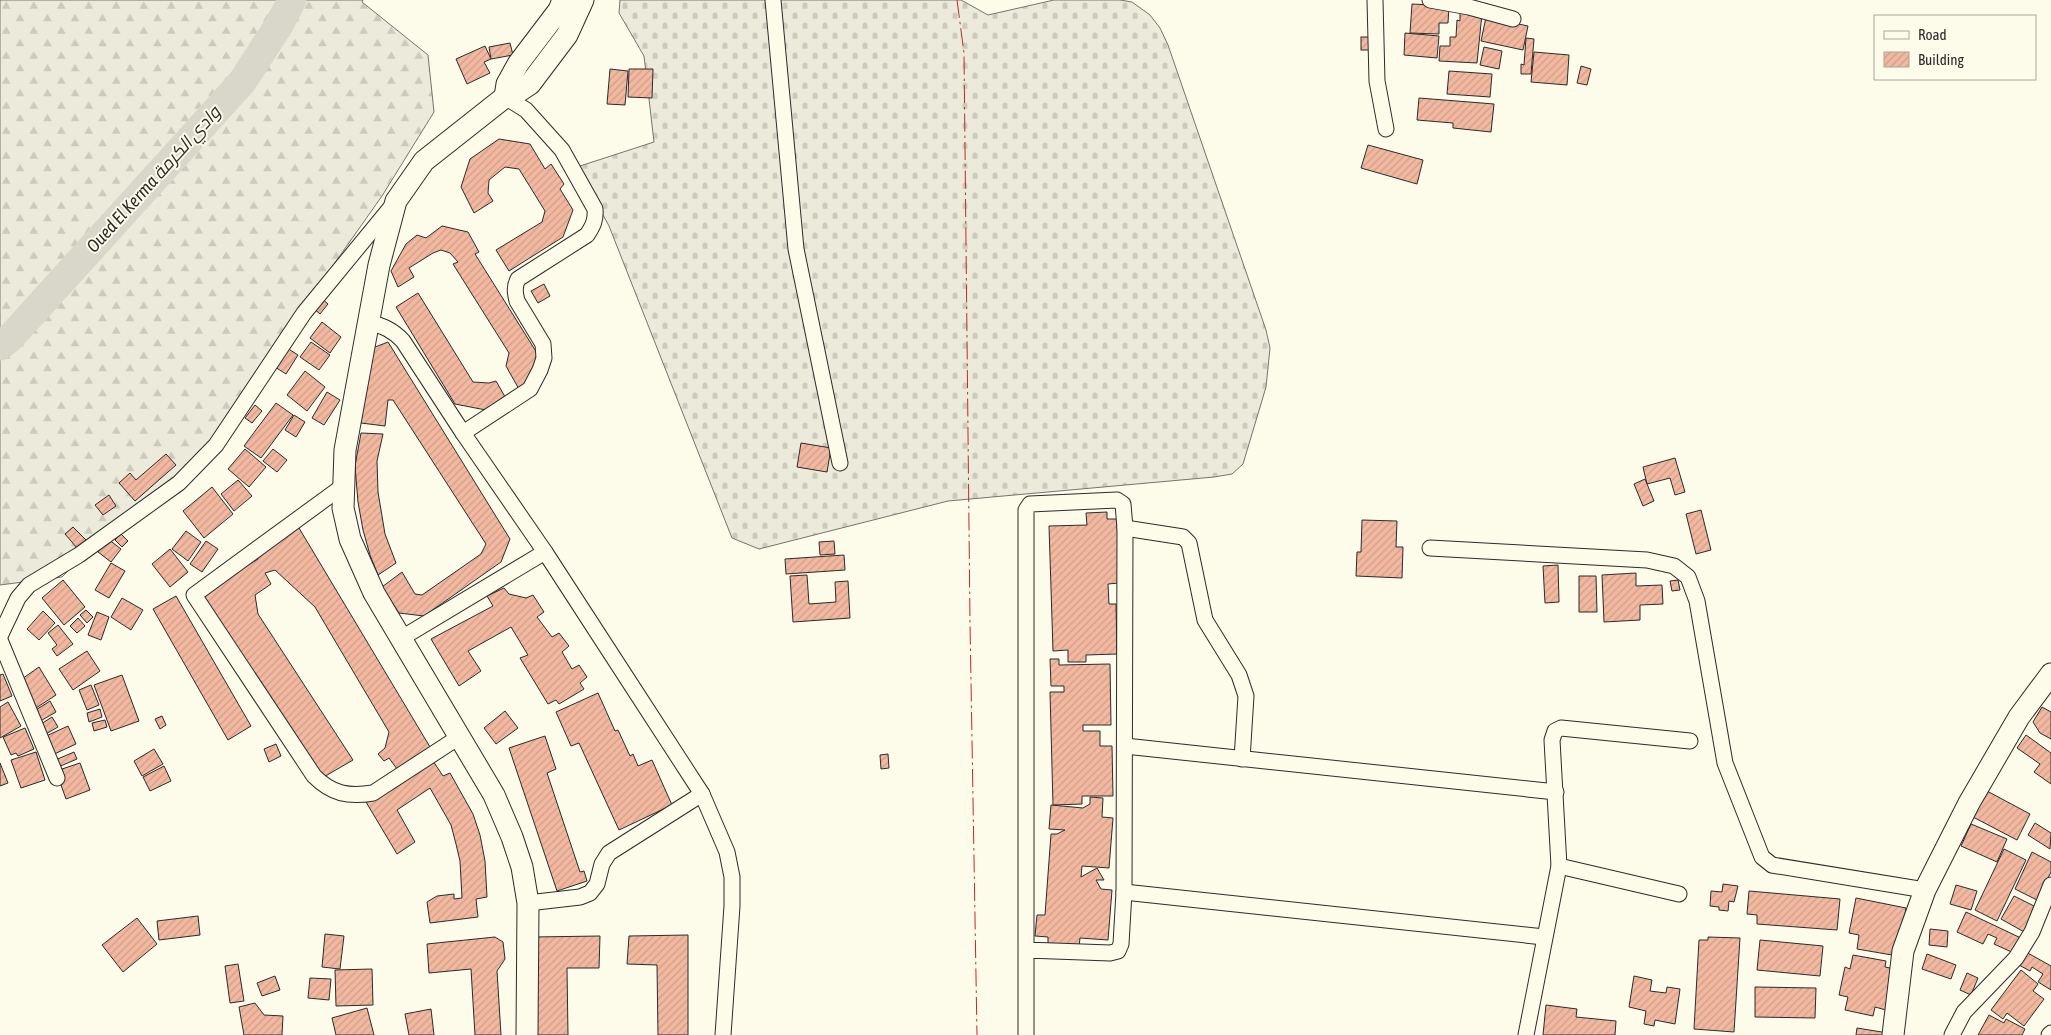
<svg xmlns="http://www.w3.org/2000/svg" width="2051" height="1035" viewBox="0 0 2051 1035" font-family="'Asap Condensed',Cairo,sans-serif">
  <defs>
    <pattern id="forest-firs" width="22" height="20" patternUnits="userSpaceOnUse" patternTransform="scale(1.25)"><rect width="22" height="20" fill="#ecebdb"/><path d="M5 1l3.5 6h-7zM16 11l3.5 6h-7z" fill="#cbcabc"/></pattern>
    <pattern id="cemetery-stones" width="16" height="16" patternUnits="userSpaceOnUse" patternTransform="scale(1.25)"><rect width="16" height="16" fill="#ecebdb"/><path d="M2 7V4a2 2 0 0 1 4 0v3zM10 15v-3a2 2 0 0 1 4 0v3z" fill="#cbcabc"/></pattern>
    <pattern id="building-hatch" width="6" height="6" patternUnits="userSpaceOnUse" patternTransform="scale(1.25)"><rect width="6" height="6" fill="#f2b8a0"/><path d="M-1 1l2-2M0 6l6-6M5 7l2-2" fill="none" stroke="#d09e8a"/></pattern>
  </defs>
  <rect width="100%" height="100%" fill="#fdfbea"/>
  <!-- forest -->
  <path fill="url(#forest-firs)" stroke="#74746e" d="M0,0H363L362,2L428,55L434,112L382,196L327,274L204,457L87,552L62,577L0,585Z"/>
  <!-- cemetery -->
  <path fill="url(#cemetery-stones)" stroke="#74746e" d="M620,0H961L988,15L1054,0H1120L1132,2L1150,15L1160,28L1168,45L1266,330L1270,348L1266,387L1243,464L1232,474L1214,477L948,501L759,549L732,538L609,226L577,167L654,142L644,56L619,13Z"/>
  <g fill="none" stroke-linecap="round" stroke-linejoin="round">
    <!-- river -->
    <path stroke="#d8d7c9" stroke-width="29" d="M0,346L10,338L242,82L279,25L292,0"/>
  </g>
  <!-- building -->
  <g fill="url(#building-hatch)" stroke="#2b2b2b">
    <path d="M1412,4L1449,6L1448,23H1439V34L1410,33Z"/>
    <path d="M1460,12L1482,14L1477,63L1439,61L1440,46H1450V37H1456L1457,20L1460,21Z"/>
    <path d="M1486,17L1528,26L1523,50L1481,41Z"/>
    <path d="M1405,33L1439,36L1437,58L1404,55Z"/>
    <rect x="1361" y="37" width="10" height="13"/>
    <path d="M1526,38L1534,39L1531,74H1521V64L1524,65Z"/>
    <path d="M510,43L513,55L491,59L489,47Z"/>
    <path d="M485,46L491,59L484,62L490,73L467,84L456,59Z"/>
    <path d="M1484,47L1502,51L1499,69L1480,65Z"/>
    <path d="M1534,52L1569,55L1567,85L1531,82Z"/>
    <path d="M1581,66L1591,69L1587,85L1577,83Z"/>
    <path d="M610,69L628,71L625,105L607,104Z"/>
    <path d="M629,69H653L652,98L628,97Z"/>
    <path d="M1449,71L1492,74L1490,97L1447,94Z"/>
    <path d="M1419,98L1494,104L1491,132L1453,128V123L1417,120Z"/>
    <path d="M499,139L530,144L545,169L551,164L564,184L560,189L573,210L563,237L509,271L496,250L542,222L545,211L519,169L505,167L489,180L488,193L493,201L474,213L461,187L470,159Z"/>
    <path d="M1368,145L1423,160L1417,184L1361,168Z"/>
    <path d="M442,226L468,232L479,252L475,254L537,353L531,382L520,391L506,366L509,353L453,264L458,262L450,253L441,250L433,253L409,268L414,277L398,287L391,271L406,244L417,235L426,238Z"/>
    <path d="M544,284L550,296L538,303L531,291Z"/>
    <path d="M418,293L473,382L489,383L496,381L508,402L491,411L455,404L396,307Z"/>
    <path d="M321,298L328,304L320,314L313,308Z"/>
    <path d="M322,322L341,337L330,353L310,338Z"/>
    <path d="M311,342L330,355L319,370L300,357Z"/>
    <path d="M388,342L510,539L501,562L424,616L399,613L382,587L402,572L415,594L422,595L481,554L486,544L393,400H388L385,426L361,423L370,349Z"/>
    <path d="M287,348L298,355L286,374L275,367Z"/>
    <path d="M305,371L325,387L307,411L287,395Z"/>
    <path d="M327,392L340,400L324,425L312,418Z"/>
    <path d="M276,403L293,415L261,458L244,446Z"/>
    <path d="M255,405L262,411L252,423L245,418Z"/>
    <path d="M294,415L305,422L296,437L285,430Z"/>
    <path d="M361,433L383,434L377,461L378,492L385,534L396,563L378,575L370,555L363,530L358,502L355,466Z"/>
    <path d="M801,443L831,448L827,472L797,467Z"/>
    <path d="M245,449L266,467L249,487L228,469Z"/>
    <path d="M273,449L287,460L277,472L263,461Z"/>
    <path d="M166,454L176,465L135,501L119,483L130,473L136,480Z"/>
    <path d="M1675,458L1685,492L1675,495L1670,478L1647,484L1643,467Z"/>
    <path d="M1645,479L1654,501L1643,506L1634,484Z"/>
    <path d="M238,480L252,496L234,511L221,494Z"/>
    <path d="M212,487L233,514L204,538L183,511Z"/>
    <path d="M109,495L116,506L103,515L95,505Z"/>
    <path d="M1701,510L1711,550L1696,554L1686,514Z"/>
    <path d="M1107,512V519H1117L1119,583L1108,584L1109,604H1116L1117,654L1086,655V662H1068V650L1053,651L1049,526L1087,525L1086,513Z"/>
    <path d="M1362,520L1397,521L1396,547H1403L1402,578L1356,576L1357,552H1361Z"/>
    <path d="M296,523L430,747L397,769L389,758L384,761L378,754L385,748L389,732L315,607L275,570L265,573L271,584L255,595L258,614L353,760L322,778L200,593L258,559L253,548Z"/>
    <path d="M73,527L86,540L77,548L65,534Z"/>
    <path d="M186,531L201,542L188,561L172,549Z"/>
    <path d="M121,534L128,541L122,547L115,540Z"/>
    <path d="M108,539L121,549L111,562L98,552Z"/>
    <path d="M206,541L218,549L202,572L190,564Z"/>
    <path d="M834,541L835,554L820,555L819,542Z"/>
    <path d="M170,549L188,572L170,587L152,564Z"/>
    <path d="M844,555L845,570L786,574L785,559Z"/>
    <path d="M111,563L125,571L109,598L95,590Z"/>
    <path d="M1558,565L1559,602L1545,603L1543,566Z"/>
    <path d="M1636,573V586L1662,585L1663,604L1640,605V620L1604,622L1602,575Z"/>
    <path d="M807,575L809,604L836,602L835,582L848,581L850,618L793,622L790,576Z"/>
    <path d="M1579,576H1596L1597,612H1579Z"/>
    <path d="M63,580L85,607L64,625L42,598Z"/>
    <path d="M1678,580L1680,590L1672,591L1670,581Z"/>
    <path d="M504,588L509,594L526,598L533,595L544,612L537,617L552,637L559,633L569,646L562,652L572,669L579,665L587,677L580,683L584,689L559,704L556,700L548,704L520,658L528,655L511,627L468,651L481,671L459,686L431,639L493,606L487,596Z"/>
    <path d="M176,596L251,726L228,740L153,609Z"/>
    <path d="M122,598L143,610L131,630L111,617Z"/>
    <path d="M86,610L93,617L87,623L80,615Z"/>
    <path d="M43,611L55,623L39,640L27,629Z"/>
    <path d="M97,612L109,617L101,640L88,635Z"/>
    <path d="M78,618L85,626L77,633L70,626Z"/>
    <path d="M58,625L73,644L57,656L52,649L57,645L48,633Z"/>
    <path d="M87,651L100,671L73,690L59,669Z"/>
    <path d="M1050,659H1059V665L1110,664L1111,725H1083V731H1100V746H1112L1113,796H1082V804L1053,805L1050,692H1064V686H1051Z"/>
    <path d="M39,667L56,695L36,708L19,681Z"/>
    <path d="M3,674L12,696L0,701V675Z"/>
    <path d="M122,675L139,721L111,731L94,685Z"/>
    <path d="M91,685L99,705L87,710L79,690Z"/>
    <path d="M598,693L615,731L618,730L630,756L633,754L638,766L652,760L672,805L619,830L579,743L571,746L556,712Z"/>
    <path d="M50,701L56,712L37,723L31,713Z"/>
    <path d="M8,702L21,726L0,738V707Z"/>
    <path d="M2042,707L2051,712V739L2040,733L2033,722Z"/>
    <path d="M100,709L102,717L89,722L87,713Z"/>
    <path d="M505,711L518,728L496,744L484,728Z"/>
    <path d="M162,716L166,725L160,729L155,719Z"/>
    <path d="M52,717L58,727L44,735L38,726Z"/>
    <path d="M105,720L107,727L94,731L92,723Z"/>
    <path d="M68,726L76,744L50,756L42,738Z"/>
    <path d="M25,728L34,749L18,756L16,753L11,755L3,737Z"/>
    <path d="M2026,735L2051,753V784L2034,772L2040,764L2017,748Z"/>
    <path d="M545,736L556,769L547,773L580,872L584,871L587,881L557,891L509,748Z"/>
    <path d="M276,744L281,756L269,762L264,749Z"/>
    <path d="M154,749L163,764L142,776L134,761Z"/>
    <path d="M36,752L45,780L21,788L11,760Z"/>
    <path d="M74,752L77,759L56,768L53,761Z"/>
    <path d="M888,754L889,768L881,769L880,755Z"/>
    <path d="M431,758L443,776L450,773L473,814L480,835L485,861L487,897L476,899L478,917L430,923L427,902L437,896L454,894V899L462,898L460,861L456,844L451,825L430,788L397,810L415,842L397,854L366,802Z"/>
    <path d="M0,763L8,783L0,786Z"/>
    <path d="M80,763L90,790L66,799L56,771Z"/>
    <path d="M164,766L171,781L150,791L143,777Z"/>
    <path d="M1987,791L2030,814L2017,840L1973,817Z"/>
    <path d="M1090,797L1103,798L1102,817L1113,818L1109,868L1082,866L1081,877L1097,868L1104,880H1096L1101,889L1112,890L1108,940L1080,938L1079,947L1048,945V937L1035,936L1037,915H1045L1051,834H1057L1065,830L1049,829L1051,805L1083,808L1090,804Z"/>
    <path d="M2035,823L2051,833L2050,849L2028,835Z"/>
    <path d="M1971,824L2007,839L1997,862L1961,846Z"/>
    <path d="M2004,849L2026,860L1997,921L1975,910Z"/>
    <path d="M2032,852L2051,862V872L2037,900L2015,889Z"/>
    <path d="M1723,884L1738,886L1734,902L1729,901L1728,911L1719,910V907L1710,906L1711,891L1722,892Z"/>
    <path d="M1956,885L1977,891L1971,910L1950,904Z"/>
    <path d="M1749,891L1840,899L1837,930L1757,924V915L1747,914Z"/>
    <path d="M2014,896L2038,908L2026,933L2001,919Z"/>
    <path d="M1856,898L1906,908L1898,956L1857,949L1859,935L1849,933Z"/>
    <path d="M1966,912L2023,939L2016,954L1994,944L1997,938L1988,934L1983,944L1957,932Z"/>
    <path d="M198,916L200,935L159,940L157,921Z"/>
    <path d="M137,918L157,944L123,972L102,945Z"/>
    <path d="M1930,929L1948,931L1947,947L1929,945Z"/>
    <path d="M325,934L344,936L340,969L322,967Z"/>
    <path d="M688,935V1035H658L657,965L627,964L629,936Z"/>
    <path d="M600,936L599,968H567L568,1035H535L533,937Z"/>
    <path d="M495,937L503,942L505,959L497,971L501,1035H475L471,969L429,973L427,944Z"/>
    <path d="M1708,937L1740,938L1734,1032L1694,1029L1699,940H1708Z"/>
    <path d="M1760,940L1823,946L1820,976L1757,970Z"/>
    <path d="M2026,952L2051,966V990L2038,982L2043,974L2032,967L2030,971L2019,965Z"/>
    <path d="M1927,954L1956,965L1951,979L1922,969Z"/>
    <path d="M1853,955L1886,961L1885,967L1895,969L1886,1010L1875,1007L1873,1016L1845,1010L1848,997L1839,995L1845,967L1850,969Z"/>
    <path d="M238,964L244,1001L230,1003L225,966Z"/>
    <path d="M372,969L373,1005L336,1006L335,970Z"/>
    <path d="M2021,970L2038,984L2033,991L2044,999L2024,1026L2007,1013L2003,1019L1991,1010Z"/>
    <path d="M1967,973L1978,978L1971,995L1960,990Z"/>
    <path d="M275,976L280,990L262,996L257,983Z"/>
    <path d="M1634,976L1652,980L1650,991L1666,993L1667,987L1680,989L1675,1024L1655,1020L1654,1026L1644,1024L1646,1011L1629,1007Z"/>
    <path d="M310,978L331,979L329,1000L308,998Z"/>
    <path d="M1755,987L1816,988L1815,1018L1755,1017Z"/>
    <path d="M255,1003L264,1015L283,1016L282,1035H244L239,1007Z"/>
    <path d="M1546,1005L1577,1009L1576,1017L1616,1021L1615,1035H1543Z"/>
    <path d="M367,1008L374,1035H336L332,1018Z"/>
    <path d="M431,1009L434,1035H409L405,1014Z"/>
    <path d="M1989,1015L2004,1023L2006,1019L2025,1029L2022,1035H1978Z"/>
    <path d="M1857,1028L1888,1033V1035H1856Z"/>
  </g>
  <g fill="none" stroke-linecap="round" stroke-linejoin="round">
    <!-- street casing -->
    <g stroke="#2b2b2b" stroke-width="17">
      <g id="street">
        <path d="M773,0L796,249L840,463"/>
        <path d="M1375,0L1377,81L1386,129"/>
        <path d="M1430,0L1469,7L1513,19"/>
        <path d="M369,322C383,326 393,330 403,341L463,433L545,552L702,794L727,852L732,877V906L723,1035"/>
        <path d="M463,433L530,389L540,370L544,358L543,344L517,301C515,292 514,287 518,279L587,235C593,226 596,220 595,209L562,150L526,110L505,97"/>
        <path d="M343,486L194,595L314,776C332,794 348,797 373,793L459,737"/>
        <path d="M1125,528L1183,537L1189,543L1205,620L1239,675L1246,696L1242,759"/>
        <path d="M1430,548L1647,560L1674,566L1688,577L1697,601L1725,763L1762,857L1772,865L1925,890"/>
        <path d="M0,636L18,598L29,585L79,555L179,483L216,445L304,313L392,206"/>
        <path d="M400,639L545,552"/>
        <path d="M0,640L57,778"/>
        <path d="M1125,746L1556,792"/>
        <path d="M1559,866L1679,894"/>
        <path d="M1124,892L1544,937"/>
        <path d="M528,903L580,897L590,893L597,884L602,864L609,853L702,794"/>
        <path d="M1026,1035V510L1030,504L1117,500L1123,504L1125,528L1124,892L1121,944L1118,951L1110,953L1026,950"/>
        <path d="M1526,1035L1559,866L1552,740L1555,731L1561,728L1690,741"/>
        <path d="M1952,1035L1964,1012L2016,958L2032,932L2051,885"/>
        <path d="M2049,1035L2051,1033"/>
      </g>
    </g>
    <!-- secondary casing -->
    <g stroke="#2b2b2b" stroke-width="23">
      <g id="secondary">
        <path d="M505,97L507,84L518,64L559,10L563,0"/>
        <path d="M527,1035L528,903L522,867L512,837L494,795L374,593L350,539L343,508L345,450L379,265L396,201L424,161L505,97L518,92L530,84L567,35L583,0"/>
        <path d="M1893,1035L1903,951L1925,890L1969,803L2019,717L2051,674"/>
      </g>
    </g>
    <!-- street -->
    <use href="#street" stroke="#fdfbea" stroke-width="15"/>
    <!-- secondary -->
    <use href="#secondary" stroke="#fdfbea" stroke-width="21"/>
    <!-- power -->
    <path stroke="#c62828" stroke-width="1" stroke-dasharray="18 4 2.5 4" stroke-linecap="butt" d="M957,0L964,53L970,622L977,1035"/>
  </g>
  <g text-anchor="middle" dominant-baseline="central" stroke-width="4" stroke-linejoin="round" paint-order="stroke">
    <!-- water labels -->
    <g font-size="18" font-style="italic" fill="#2b2b2b" stroke="#fdfbea">
      <text transform="translate(153 179) rotate(-48)">Oued El Kerma وادي الكرمة</text>
    </g>
  </g>
  <!-- legend -->
  <rect x="1874" y="15" width="162" height="65" fill="#fdfbea" stroke="#a9a89e"/>
  <rect x="1884" y="31" width="25" height="8" fill="#fdfbea" stroke="#a9a89e"/>
  <text x="1918" y="40" font-size="15" fill="#2b2b2b">Road</text>
  <rect x="1884" y="52" width="25" height="15" fill="url(#building-hatch)" stroke="#a9a89e"/>
  <text x="1918" y="65" font-size="15" fill="#2b2b2b">Building</text>
</svg>
